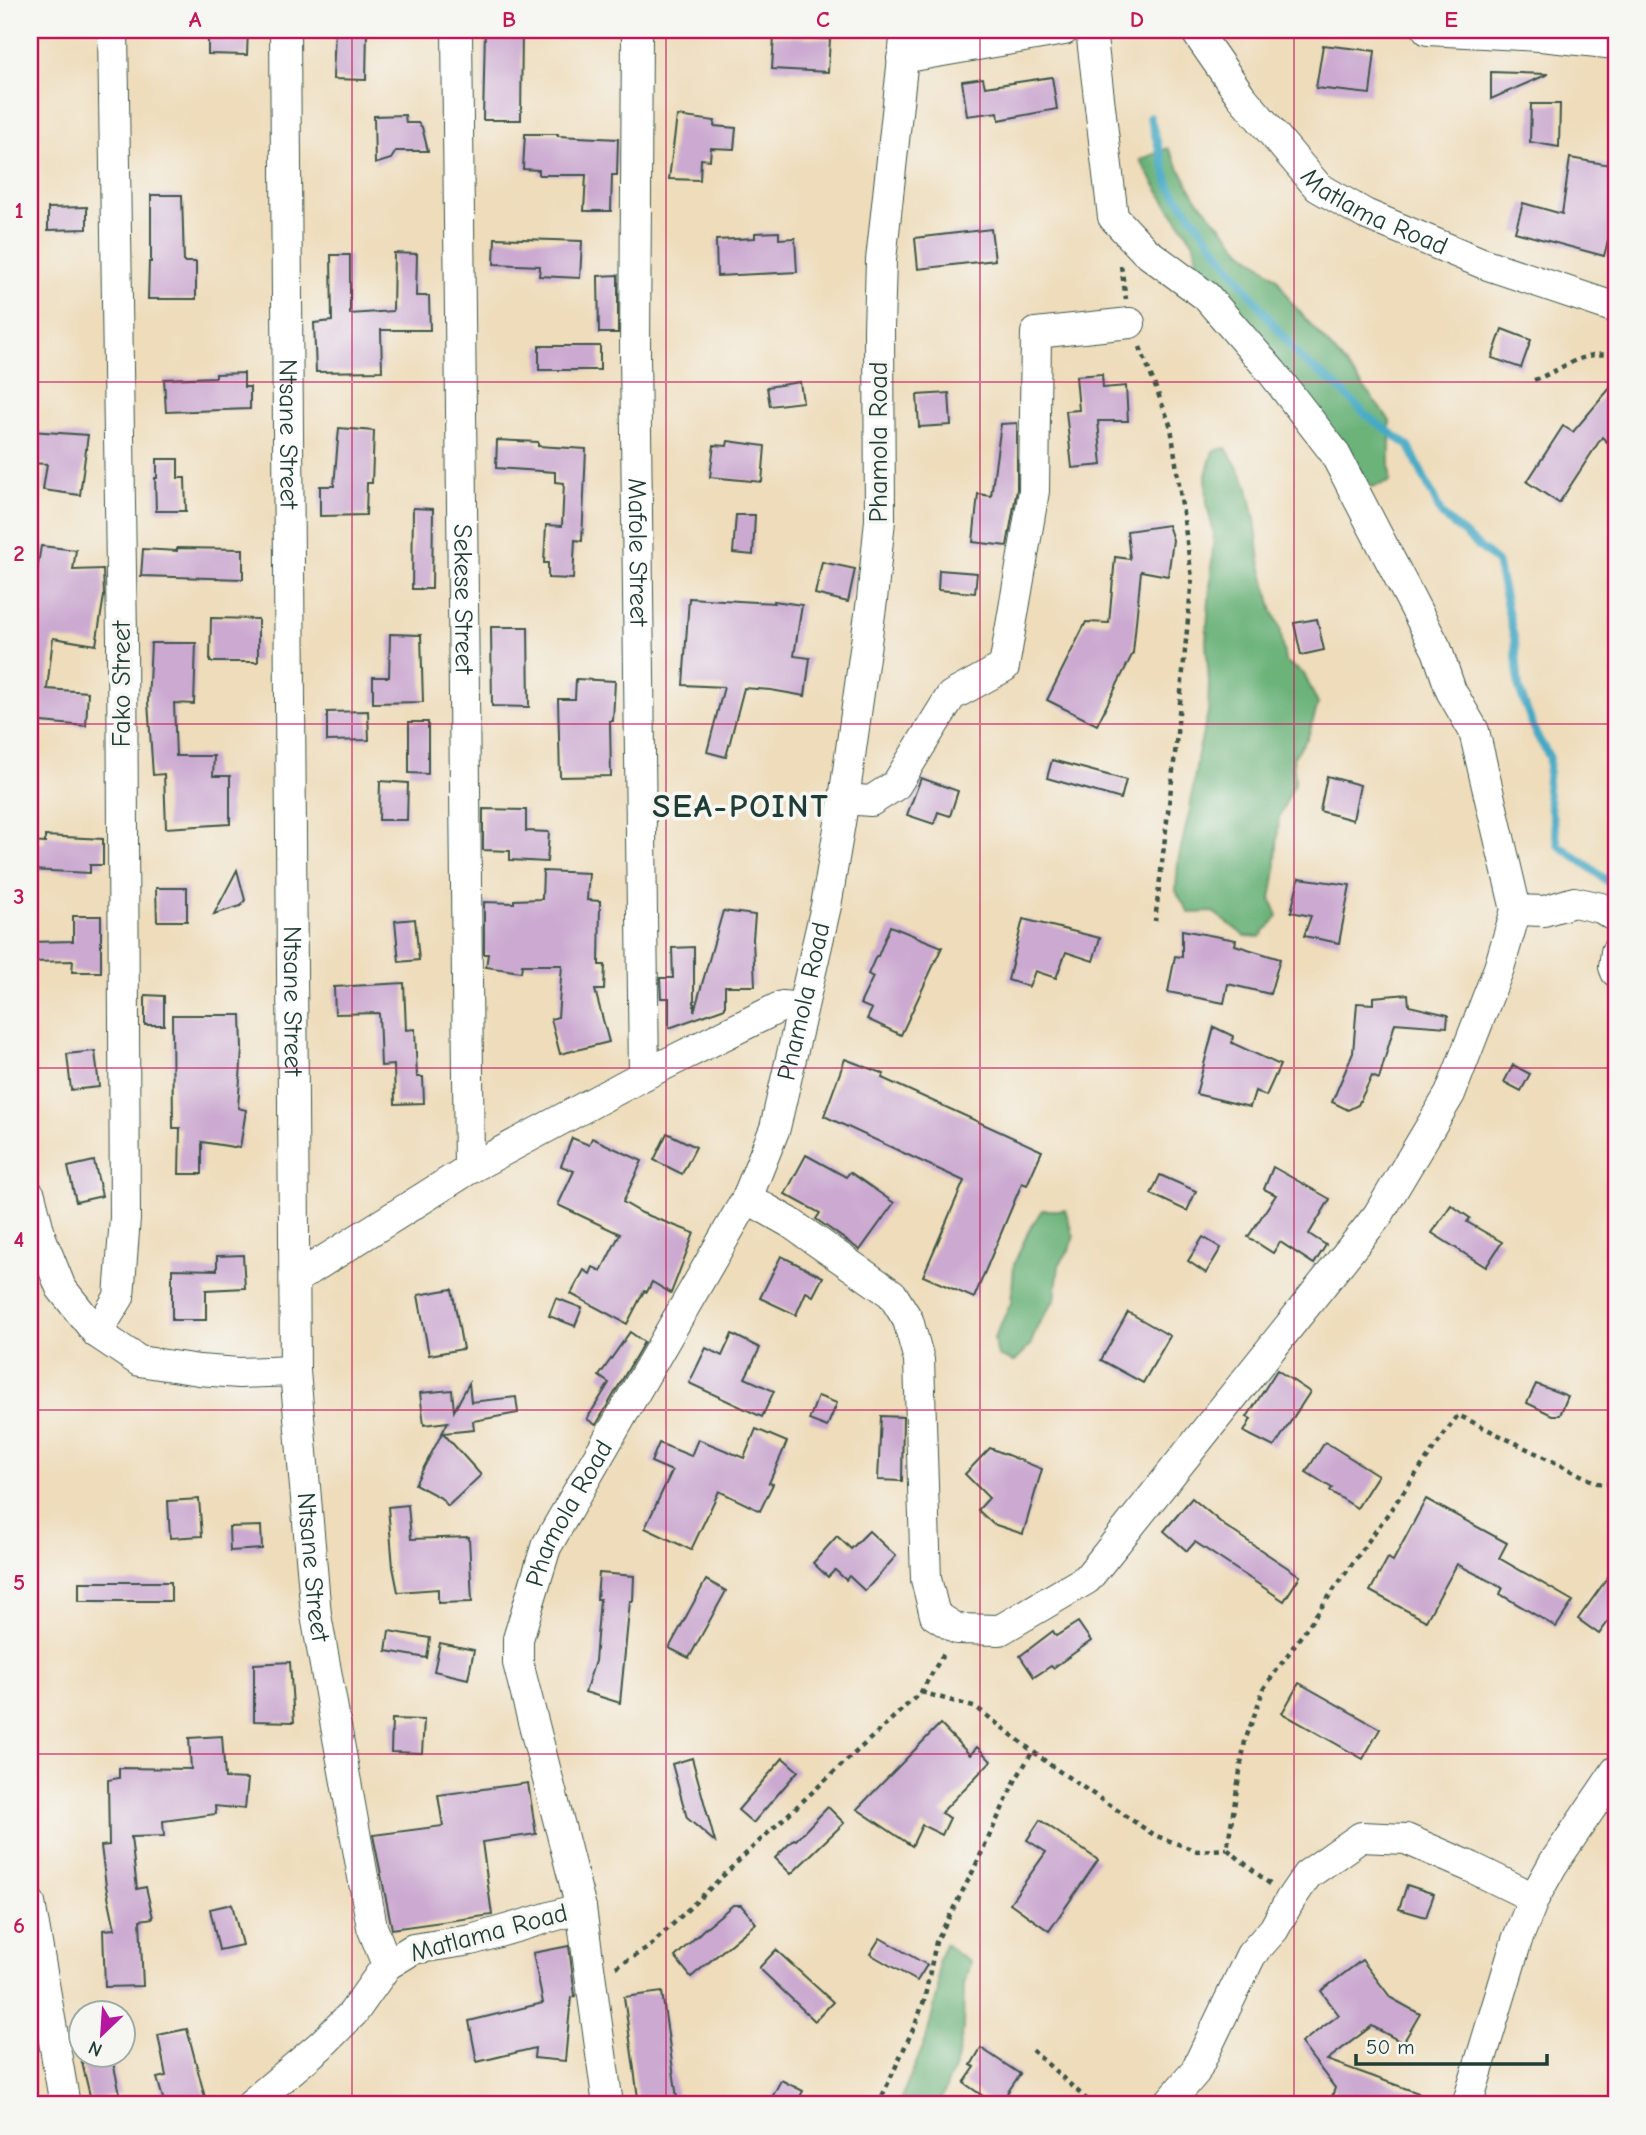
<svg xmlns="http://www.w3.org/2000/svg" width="1646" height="2135" viewBox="0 0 1646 2135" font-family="'Comic Neue',sans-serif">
  <rect width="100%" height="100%" fill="#f6f6f2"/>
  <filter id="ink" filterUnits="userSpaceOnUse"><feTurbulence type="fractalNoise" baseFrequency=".0143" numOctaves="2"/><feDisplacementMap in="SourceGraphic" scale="14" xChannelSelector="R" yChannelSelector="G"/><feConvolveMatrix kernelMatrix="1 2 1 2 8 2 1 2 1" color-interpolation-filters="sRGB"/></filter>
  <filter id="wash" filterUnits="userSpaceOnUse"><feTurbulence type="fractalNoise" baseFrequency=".00686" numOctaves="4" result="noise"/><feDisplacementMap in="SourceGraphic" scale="28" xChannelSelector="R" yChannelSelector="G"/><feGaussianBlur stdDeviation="1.57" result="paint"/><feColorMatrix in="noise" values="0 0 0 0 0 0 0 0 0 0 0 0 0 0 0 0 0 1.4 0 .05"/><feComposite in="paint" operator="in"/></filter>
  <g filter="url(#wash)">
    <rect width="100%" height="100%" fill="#eedcba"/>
    <!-- forest -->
    <g fill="#6cb37a" stroke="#467857" stroke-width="2">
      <path d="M1168,148L1196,198L1242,250L1277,278L1290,301L1346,365L1390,421V482L1371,487L1357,466L1200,277L1194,243L1168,206L1140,160Z"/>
      <path d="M1226,448L1247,484L1255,519L1260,561L1273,612L1280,627L1285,661L1304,674L1318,704L1308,737L1293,758L1295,782L1279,817L1275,876L1271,899L1278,916L1260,937L1245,936L1213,912L1189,913L1176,891L1178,861L1190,809L1198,753L1208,713L1209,682L1206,642L1214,534L1207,505L1206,475L1213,451Z"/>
      <path d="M1042,1210H1065L1074,1237L1069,1250L1059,1265L1055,1299L1038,1325L1030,1346L1014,1362L998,1356L994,1338L1011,1303L1014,1264L1028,1232Z"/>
      <path d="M945,1944L970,1962L964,1985L963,2029L957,2061L939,2105H898L926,2040L938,1991V1961Z"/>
    </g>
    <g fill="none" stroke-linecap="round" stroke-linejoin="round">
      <!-- stream -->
      <path stroke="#44a9c4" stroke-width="8" d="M1150,117L1170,187L1268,317L1301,359L1337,386L1367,416L1409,446L1442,515L1497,562L1515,642L1519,689L1536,734L1550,758L1547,790L1558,845L1587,865L1616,888"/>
    </g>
    <g id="blocks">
      <!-- building -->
      <g fill="#cba9d0">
        <path d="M208,30H248L247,55L208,54Z"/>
        <path d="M335,30H367L366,80L333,79Z"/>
        <path d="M485,30H522L521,120H483Z"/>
        <path d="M774,36L830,39L828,72L772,69Z"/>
        <path d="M1323,45L1375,51L1370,94L1316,88Z"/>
        <path d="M1491,72L1548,74L1491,99Z"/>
        <path d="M1052,77L1057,109L999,120L998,112L967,116L962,81L983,78L985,87Z"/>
        <path d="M1531,104H1560L1559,147L1530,142Z"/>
        <path d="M405,115L406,123H418L422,127L428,151H396L391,159L375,164L374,116Z"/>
        <path d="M677,116L715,121L714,126L736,128L734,149L711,148L710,160L701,159L700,180L669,179Z"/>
        <path d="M525,134H558V136L618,139L617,175H612L611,211H584L586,175H539V170L523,169Z"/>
        <path d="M1570,158L1616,166V211L1604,256L1515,232L1523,203L1562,214Z"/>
        <path d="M151,195H182L184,262H196V299H148L149,262H151Z"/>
        <path d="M87,207V229L48,230V208Z"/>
        <path d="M991,229L995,260L918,269L915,238Z"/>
        <path d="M779,232V239L795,238L797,272L717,276L716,240L755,238V233Z"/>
        <path d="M495,238L582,241L580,278L539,276L540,266L494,264Z"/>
        <path d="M394,253L417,254L416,296H429L430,330H381L382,371L316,372L314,323L332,321L331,255H350V314L393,311Z"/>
        <path d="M618,275V333H599L598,276Z"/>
        <path d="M1502,329L1531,340L1521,368L1492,358Z"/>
        <rect x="539" y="346" width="61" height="24"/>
        <path d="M244,373V387H250V409L166,412L164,379L216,377V374Z"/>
        <path d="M1102,374L1103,388L1126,386L1128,421H1098L1102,465L1072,468L1066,411L1079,410L1076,376Z"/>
        <path d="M1616,381V432L1607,442L1602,437L1559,503L1527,482L1563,426L1573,432Z"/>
        <path d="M800,382L803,402L770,406L767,387Z"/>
        <path d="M949,393L951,425L919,427L917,395Z"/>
        <path d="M1017,423V489L1007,546L973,542L978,494L991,496L1001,424Z"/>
        <path d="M339,428L374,431L372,483H367L366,515L320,516V486H334Z"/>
        <path d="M30,431L88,435L80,495L43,490L47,464L30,463Z"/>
        <path d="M497,440L538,442V446L586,449L582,541L575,540L573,579L548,578V563H544L546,525L562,526L564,483L555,482V472L496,468Z"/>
        <path d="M728,441L765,446L762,482L710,477L714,445L727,446Z"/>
        <path d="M157,459H178V478H185L186,511H156L155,478H157Z"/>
        <path d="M413,508L433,509L432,589H412Z"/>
        <path d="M736,515H755L753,555L733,553Z"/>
        <path d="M1168,525L1173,540L1168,576L1141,571L1133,653L1097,725L1047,700L1086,622L1109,623L1115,557L1130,559L1127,531Z"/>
        <path d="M41,546L76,550L73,570L103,569L104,596L96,645L53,638L47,689L88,692L86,726L30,721V601H32Z"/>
        <path d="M177,548L243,549V579L141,576L143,549L177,551Z"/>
        <path d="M822,562L855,569L848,602L815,594Z"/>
        <path d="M939,570L977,573L975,593L938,590Z"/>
        <path d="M689,598L774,603V601L802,605L794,656L810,658L805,696L771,690L744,688L726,757L707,752L724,687L683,685Z"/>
        <path d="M211,618L258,619V662H210Z"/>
        <path d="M1317,619L1324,650L1301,655L1294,623Z"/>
        <path d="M491,627H528L529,707L492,706Z"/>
        <path d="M390,634L421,635L423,702L373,703V677H389Z"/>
        <path d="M151,643H196L194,704L174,703L176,756H214L213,776H230V824L166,828L164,774L153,775L148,702Z"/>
        <path d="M576,679L615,681L613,721H610L611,776L560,777L558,699H575Z"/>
        <path d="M368,711L369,740L327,741V712Z"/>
        <path d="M409,722H428V774L409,773Z"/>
        <path d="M1052,760L1126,780L1121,799L1047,778Z"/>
        <path d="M1327,776L1360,785L1353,820L1320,811Z"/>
        <path d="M921,778L958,791L950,816L938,812L934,824L907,815Z"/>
        <path d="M380,781L408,783L407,820H379Z"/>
        <path d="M483,809L526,810V831L549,832L547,862L510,860V851L483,850Z"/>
        <path d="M45,836L103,839V865H90V873L30,870V842L45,843Z"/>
        <path d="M237,870L245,900L241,906L214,914Z"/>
        <path d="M543,871L589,873L587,900L600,901L599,965H605L604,990H595L609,1042L560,1054L551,1019L558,1017L562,965H522L521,972L486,967L488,954H484V902L514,903V900L542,899Z"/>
        <path d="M1299,878L1350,885L1339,943L1304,936L1311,916L1291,912Z"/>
        <path d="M156,888H187V921H157Z"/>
        <path d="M723,911L755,915L753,939L755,986H725V1008L669,1028V998H661L660,978H673L672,948L694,947V1012Z"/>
        <path d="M73,916H101V972H72L73,961L30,962V942L73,941Z"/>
        <path d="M415,919L419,960L399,962L395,921Z"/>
        <path d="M1023,919L1100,938L1093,961L1066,952L1056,978L1035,971L1029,987L1008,980Z"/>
        <path d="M890,926L942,947L901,1035L867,1019L872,1009L860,1004L873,977L868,974L876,956H878Z"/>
        <path d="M1182,930L1236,940L1235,945L1280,959L1270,994L1228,984L1224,1003L1168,992L1175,956L1182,957Z"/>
        <path d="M404,983L406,1030L415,1029L417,1077H423L424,1103L395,1104L394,1065L381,1066L379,1013L335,1014L334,987Z"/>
        <path d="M1408,994L1409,1006L1448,1015L1447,1027L1395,1023L1379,1079L1372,1076L1358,1105L1348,1110L1332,1102L1353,1053L1357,1003L1373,1004V997Z"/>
        <path d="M145,995L164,996V1025H145Z"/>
        <path d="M172,1015H241L242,1049L238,1108L246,1110L240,1148L202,1142V1174H179L180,1128H173Z"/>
        <path d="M1214,1027L1233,1036L1232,1043L1280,1065L1266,1096L1255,1091L1250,1107L1196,1094Z"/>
        <path d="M95,1051L99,1087L71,1090L67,1054Z"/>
        <path d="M845,1059L884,1074L882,1078L1042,1151L1027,1185L1022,1183L974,1298L923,1276L964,1181L824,1116Z"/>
        <path d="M1513,1065L1530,1074L1521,1091L1504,1082Z"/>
        <path d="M667,1133L696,1147L682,1174L654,1160Z"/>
        <path d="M572,1138L589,1145L592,1138L642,1161L623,1202L642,1213L694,1233L671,1293L652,1282L647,1292L644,1291L627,1324L571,1294L584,1270L590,1274L593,1267L601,1271L620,1234L558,1205L574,1171L561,1166Z"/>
        <path d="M806,1155L846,1177L850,1172L894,1203L860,1250L816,1219L820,1213L785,1194Z"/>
        <path d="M94,1161L102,1196L76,1202L68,1167Z"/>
        <path d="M1273,1167L1330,1199L1309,1234L1326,1245L1314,1264L1280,1242L1273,1253L1248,1237L1276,1195L1264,1189Z"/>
        <path d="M1160,1175L1196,1191L1187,1211L1151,1194Z"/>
        <path d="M1451,1205L1470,1218L1467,1222L1502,1242L1486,1267L1432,1233Z"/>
        <path d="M1203,1237L1221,1248L1206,1273L1188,1261Z"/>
        <path d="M243,1255L245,1288L206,1290V1320H172V1269L217,1270V1256Z"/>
        <path d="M781,1256L823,1277L813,1296L806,1292L796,1315L760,1298Z"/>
        <path d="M452,1289L463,1349L429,1355L418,1295Z"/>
        <path d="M556,1298L582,1308L575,1326L549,1316Z"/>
        <path d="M1128,1312L1170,1336L1143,1383L1101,1360Z"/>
        <path d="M630,1332L644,1342L596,1425L587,1419L609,1383L599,1376Z"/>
        <path d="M732,1334L760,1348L745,1378L774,1391L762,1417L689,1383L706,1348L722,1356Z"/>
        <path d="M1277,1370L1310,1392L1274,1447L1244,1432L1251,1419L1247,1417Z"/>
        <path d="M469,1383L471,1402L516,1397L518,1413L473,1421L474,1430L443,1433L481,1475L448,1506L441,1498L415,1484L448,1422L424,1425L420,1393L452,1390L454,1411Z"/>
        <path d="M1536,1384L1568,1396L1560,1415H1552L1527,1403Z"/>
        <path d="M818,1396L837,1403L827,1427L809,1420Z"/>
        <path d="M881,1416L903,1417L902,1481L878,1480Z"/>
        <path d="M756,1429L787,1442L769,1483L773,1484L760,1511L719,1491L691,1550L645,1528L672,1471L651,1462L659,1443L691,1456L698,1439L744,1458Z"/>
        <path d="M1325,1442L1378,1475L1357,1508L1330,1491L1332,1488L1306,1472Z"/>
        <path d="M990,1448L1042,1469L1023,1534L993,1524L978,1510L989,1498L965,1474Z"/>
        <path d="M1192,1498L1225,1526L1300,1576L1284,1601L1195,1542L1187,1551L1164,1531Z"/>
        <path d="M199,1499L202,1536L170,1538L168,1501Z"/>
        <path d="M1426,1499L1507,1543L1499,1558L1573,1601L1556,1627L1500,1594L1503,1588L1457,1564L1426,1621L1370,1591L1388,1558L1393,1561Z"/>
        <path d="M408,1505L411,1539L469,1537L472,1602L438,1603V1589L398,1592L393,1567L388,1507Z"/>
        <path d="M261,1526L262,1549L230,1551L229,1527Z"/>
        <path d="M869,1531L896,1556L865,1591L849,1576L846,1580L835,1570L828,1577L813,1563L837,1536L851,1549Z"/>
        <path d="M1616,1566V1611L1599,1634L1578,1619Z"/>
        <path d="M599,1573L634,1576L633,1601H630L620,1703L585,1692L595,1661L600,1599H597Z"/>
        <path d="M706,1580L726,1591L689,1658L669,1648Z"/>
        <rect x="79" y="1582" width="92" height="19"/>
        <path d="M1078,1622L1091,1641L1053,1668L1051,1666L1034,1677L1020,1656L1053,1631L1056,1636Z"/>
        <path d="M389,1631L430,1638L427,1658L386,1651Z"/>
        <path d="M440,1643L474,1650L468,1679L434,1671Z"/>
        <path d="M290,1662L294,1722L254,1721V1664Z"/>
        <path d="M1299,1683L1380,1729L1363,1759L1282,1713Z"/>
        <path d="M392,1719L424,1720L422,1753L391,1752Z"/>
        <path d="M940,1724L970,1755L977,1747L991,1761L941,1813L950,1818L942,1835L922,1825L912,1846L857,1809Z"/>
        <path d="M222,1736L225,1778L248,1779L245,1809L215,1806L216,1814L163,1821L164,1836L131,1837L137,1889L146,1887L153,1918L140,1920L143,1986L105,1987L103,1930L115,1929L106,1886L101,1846L109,1845L108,1780L119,1778V1768L191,1769L189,1738Z"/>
        <path d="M692,1758L698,1780L715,1842L687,1818L672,1764Z"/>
        <path d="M783,1758L798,1771L753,1823L738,1810Z"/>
        <path d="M528,1783L536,1834L482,1842L492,1915L392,1929L373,1835L443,1826L438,1795Z"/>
        <path d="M828,1807L844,1823L791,1874L775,1858L794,1839L796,1840Z"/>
        <path d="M1040,1820L1098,1860L1049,1931L1010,1903L1046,1852L1027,1840Z"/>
        <path d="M1407,1885L1434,1894L1426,1917L1399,1909Z"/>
        <path d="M232,1904L242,1945L219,1950L210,1909Z"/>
        <path d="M733,1905H741L756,1923L691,1977L675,1957L704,1929Z"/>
        <path d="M880,1938L927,1965L917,1981L870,1954Z"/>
        <path d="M569,1946L575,1996L571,1997L565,2061L534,2058L535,2048L477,2062L469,2021L543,2003L533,1953Z"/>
        <path d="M776,1950L833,2002L815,2021L759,1968Z"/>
        <path d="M1362,1960L1391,1998L1420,2014L1403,2043L1372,2026L1327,2060L1446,2103V2105H1329L1335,2088L1301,2043L1339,2015L1321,1991Z"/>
        <path d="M662,1992L678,2105H639L624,1997Z"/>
        <path d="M187,2029L207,2105H165L157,2078L166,2076L158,2035Z"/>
        <path d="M981,2048L1020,2074L999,2105H996L964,2083L975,2067L971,2065Z"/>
        <path d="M80,2054H111L120,2093L91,2100Z"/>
        <path d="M781,2080L803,2091L796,2105H768Z"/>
      </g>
    </g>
  </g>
  <g filter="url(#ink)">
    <use href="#blocks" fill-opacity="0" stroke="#3e5548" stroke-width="2"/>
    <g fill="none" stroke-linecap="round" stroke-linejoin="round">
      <!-- minor casing -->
      <g stroke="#3e5548" stroke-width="32">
        <g id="minor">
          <path id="s1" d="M285,30L295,1371L316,1615L372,1927L387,1965"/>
          <path id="s2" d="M457,30L469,1169"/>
          <path id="s3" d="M637,30L635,352L644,1075"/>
          <path id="s4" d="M1195,30L1241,96L1318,187L1365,214L1482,263L1616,308"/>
          <path d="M1428,30L1541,36L1545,30"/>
          <path d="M1541,36L1616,44"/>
          <path d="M902,58L1064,30"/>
          <path d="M844,799L871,801L896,785L951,696L1004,667L1034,491L1036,333L1130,323"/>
          <path d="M1516,910L1544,911L1574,902L1601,908L1616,917"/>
          <path d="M1616,952L1614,967L1616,972"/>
          <path d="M30,1195L41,1238L61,1288L97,1333L139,1361L199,1370L239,1373L295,1371"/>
          <path d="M747,1198L789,1222L892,1294L908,1320L919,1360L926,1579L935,1615L957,1629L1000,1630L1087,1579L1378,1215L1450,1094L1499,968L1516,910L1474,731L1451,691L1437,650L1334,452L1272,372L1206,296L1145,251L1113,217L1091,30"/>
          <path d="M295,1279L469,1169L644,1075L782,1006L802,1008"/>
          <path d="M97,1333L119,1297L125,1218L122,639L113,30"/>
          <path d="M30,1903L65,2105"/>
          <path d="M250,2105L321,2045L353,2013L387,1965L413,1949L471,1940L581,1908"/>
          <path id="s5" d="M608,2105L581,1908L518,1663V1639L546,1547L747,1198L775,1128L826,906L844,799L872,600L880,520L879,329L881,260L906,30"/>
          <path d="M1167,2105L1195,2072L1251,1955L1274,1929L1290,1900L1307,1875L1361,1837L1406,1839L1471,1867L1534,1898"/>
          <path d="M1467,2105L1517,1940L1534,1898L1553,1864L1616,1771"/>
        </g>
      </g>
      <!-- path -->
      <g stroke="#3e5548" stroke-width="4.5" stroke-dasharray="5 5" stroke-linecap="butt">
        <path d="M1121,266L1126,299"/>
        <path d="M1140,347L1171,427L1192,578L1175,754L1155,921"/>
        <path d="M1534,380C1554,373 1572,359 1593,355C1600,354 1609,355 1616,355"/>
        <path d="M921,1692L977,1708L1053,1767L1154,1835L1197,1851L1227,1849"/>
        <path d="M1270,1884L1227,1849L1245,1741L1264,1688L1458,1415L1597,1483L1616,1484"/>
        <path d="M616,1967L648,1948L754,1846L921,1692L944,1653"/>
        <path d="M1032,2050L1093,2105"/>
        <path d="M878,2105L915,2025L924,2001L936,1942L973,1871L1016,1779L1033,1751"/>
      </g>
      <!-- minor -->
      <use href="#minor" stroke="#fff" stroke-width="30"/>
    </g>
  </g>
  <!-- grid -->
  <path fill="none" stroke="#c2185b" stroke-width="2" stroke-opacity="0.55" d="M352,30V2105M666,30V2105M980,30V2105M1294,30V2105M30,382H1616M30,724H1616M30,1068H1616M30,1410H1616M30,1754H1616"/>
  <g text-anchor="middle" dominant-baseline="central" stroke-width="7" stroke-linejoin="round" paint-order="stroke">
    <!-- street labels -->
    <g font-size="26" fill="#1f3d34" stroke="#f6f6f2">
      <text stroke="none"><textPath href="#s4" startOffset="261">Matlama Road</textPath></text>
      <text stroke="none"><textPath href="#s1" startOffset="404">Ntsane Street</textPath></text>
      <text transform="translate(879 442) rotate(-90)">Phamola Road</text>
      <text stroke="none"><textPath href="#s3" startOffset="522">Mafole Street</textPath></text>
      <text stroke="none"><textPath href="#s2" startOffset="569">Sekese Street</textPath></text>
      <text transform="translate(122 684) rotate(-90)">Fako Street</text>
      <text stroke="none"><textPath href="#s1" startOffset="971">Ntsane Street</textPath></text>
      <text stroke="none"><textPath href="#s5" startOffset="1180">Phamola Road</textPath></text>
      <text stroke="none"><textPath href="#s5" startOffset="612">Phamola Road</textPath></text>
      <text stroke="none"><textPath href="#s1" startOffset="1538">Ntsane Street</textPath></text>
      <text transform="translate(489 1933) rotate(-15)">Matlama Road</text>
    </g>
    <!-- district labels -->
    <g font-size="33" font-weight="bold" letter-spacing="2" fill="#1f3d34" stroke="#f6f6f2">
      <text x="741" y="806">SEA-POINT</text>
    </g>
  </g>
  <!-- margin -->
  <rect width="1646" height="2135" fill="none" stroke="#f6f6f2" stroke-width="77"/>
  <!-- north arrow -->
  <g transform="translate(102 2034) rotate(205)"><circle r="33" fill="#f6f6f2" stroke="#a0aca6" stroke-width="2"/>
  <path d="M0-5L12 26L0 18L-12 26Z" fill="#b5179e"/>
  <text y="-10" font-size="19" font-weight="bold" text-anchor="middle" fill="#1f3d34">N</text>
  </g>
  <!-- scale -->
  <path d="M1356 2054v10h191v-10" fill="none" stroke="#1f3d34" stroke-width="3.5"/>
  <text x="1366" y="2054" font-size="21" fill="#1f3d34" stroke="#f6f6f2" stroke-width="5" paint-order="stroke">50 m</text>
  <rect x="38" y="38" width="1570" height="2058" fill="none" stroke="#c2185b" stroke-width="2.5"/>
  <g font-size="23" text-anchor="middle" font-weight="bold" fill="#c2185b">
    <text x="195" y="27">A</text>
    <text x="509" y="27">B</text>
    <text x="823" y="27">C</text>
    <text x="1137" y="27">D</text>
    <text x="1451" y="27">E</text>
    <text x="19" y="218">1</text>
    <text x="19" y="561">2</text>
    <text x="19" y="904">3</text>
    <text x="19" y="1247">4</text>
    <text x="19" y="1590">5</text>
    <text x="19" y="1933">6</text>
  </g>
</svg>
